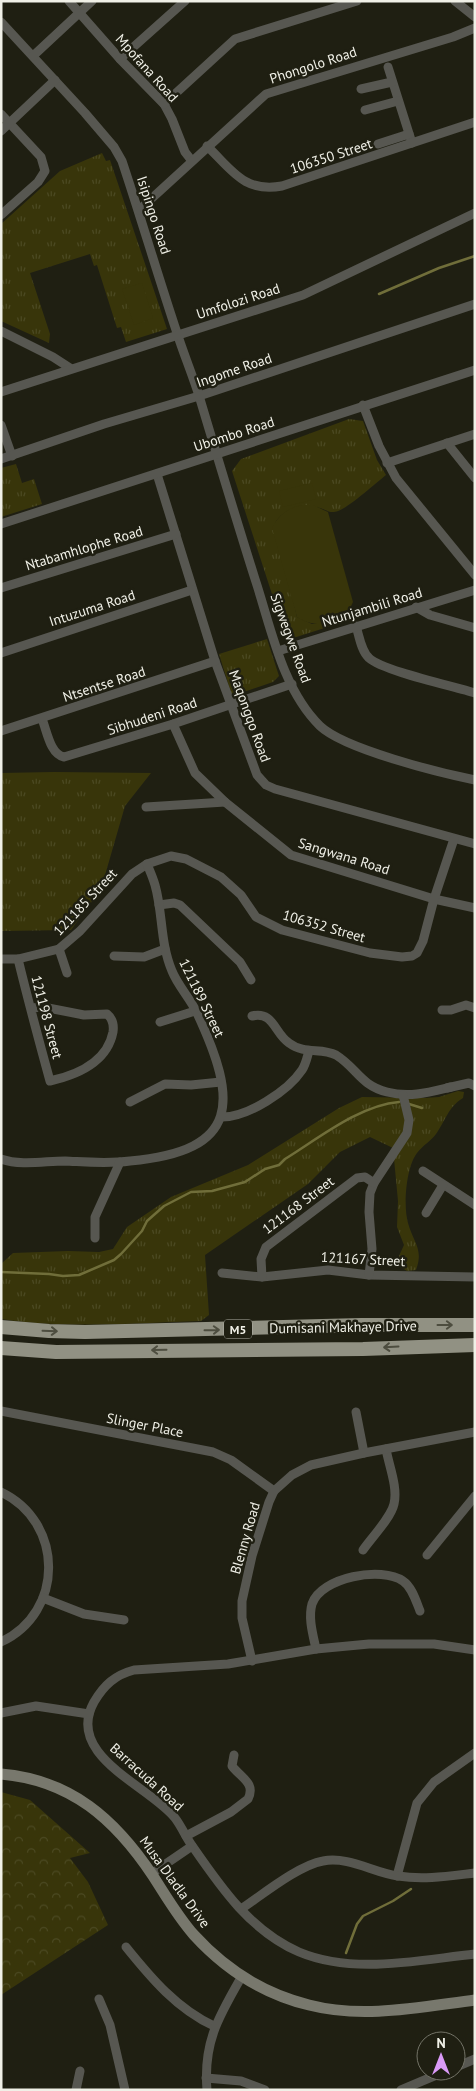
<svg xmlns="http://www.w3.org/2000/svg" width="476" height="2091" viewBox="0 0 476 2091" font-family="'PT Sans',sans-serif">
  <defs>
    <pattern id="grass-tufts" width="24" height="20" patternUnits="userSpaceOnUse" patternTransform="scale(1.25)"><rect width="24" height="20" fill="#38350a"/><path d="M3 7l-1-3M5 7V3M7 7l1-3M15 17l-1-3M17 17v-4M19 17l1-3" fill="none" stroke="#4b4922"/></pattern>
    <pattern id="forest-crowns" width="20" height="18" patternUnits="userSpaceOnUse" patternTransform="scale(1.25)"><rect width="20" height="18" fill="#38350a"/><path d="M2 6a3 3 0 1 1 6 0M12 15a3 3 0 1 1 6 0" fill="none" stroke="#4b4922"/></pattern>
  </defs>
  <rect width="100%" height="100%" fill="#1f1f12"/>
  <!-- grass -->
  <g fill="url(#grass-tufts)">
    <path d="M102,153L106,161L110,160L167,329L126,342L121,327L117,328L97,265L94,266L90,254L30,273L50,334L49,343L1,321V224L60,171Z"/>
    <path d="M349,419L363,421L377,460L386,475C376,483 348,508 338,511C330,514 327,510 320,508C303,503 284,508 275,523L297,617L312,624L329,623L331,626L290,639L284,631L232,471L241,459Z"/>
    <path d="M16,464L22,483L34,479L42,504L1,517V468Z"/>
    <path d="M267,639L279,676L273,682L232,696L219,654Z"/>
    <path d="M54,772L151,773L125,806L101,889L71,930L1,931V773Z"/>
    <path d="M458,1091L464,1092L463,1098C448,1107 446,1120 436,1134C431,1141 423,1145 417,1153C406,1167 403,1206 408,1223C413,1242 424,1249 416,1270L407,1271L399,1266V1256L404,1245L397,1227L398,1201L393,1148L370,1137L340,1152L308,1184L205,1255L209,1315L201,1321C135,1323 67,1329 1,1319V1264L13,1253L68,1251L99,1252L113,1249L127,1227L171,1197L248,1165L339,1108L362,1097L425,1098L439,1097Z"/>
  </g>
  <!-- forest -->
  <path fill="url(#forest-crowns)" d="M1,1792L30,1800L90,1853L70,1858L88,1882L108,1925L1,1995Z"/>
  <!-- pitch -->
  <g fill="#38350a">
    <path d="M142,283L153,318L134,325L122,289Z"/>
    <path d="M312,483L316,499L283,507L279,491Z"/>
    <path d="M302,505H313L328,512L353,602C344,625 316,630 297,617L272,528C278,515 288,508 302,505Z"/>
  </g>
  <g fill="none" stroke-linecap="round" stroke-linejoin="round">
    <!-- stream -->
    <g stroke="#706e3a" stroke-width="2.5">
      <path d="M379,294L439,268L475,256"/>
      <path d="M409,1104L422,1108"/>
      <path d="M1,1272L49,1274L63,1276L79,1275L114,1260L121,1254L142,1231L147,1221L164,1206L191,1192L212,1191L245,1182L265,1169L279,1165L285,1159C319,1138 360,1105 399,1102"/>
      <path d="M346,1953L357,1924L363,1916L393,1901L411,1889"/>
    </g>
    <!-- street -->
    <g stroke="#575751" stroke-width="9">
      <path d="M69,1L120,59L164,104L172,119L185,152L192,161"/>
      <path d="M455,1L475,17"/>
      <path d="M1,22L85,113L114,147L122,161C141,218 158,276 177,333C184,355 193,376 200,399C218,459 236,519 255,579C271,627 282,689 320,726C344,749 440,773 475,780"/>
      <path d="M33,56L92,1"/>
      <path d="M120,59L185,1"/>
      <path d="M388,67L412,143"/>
      <path d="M361,89L392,82"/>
      <path d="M164,104L235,39L357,1"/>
      <path d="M365,110L398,101"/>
      <path d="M1,114L41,157L45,171L38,182L1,215"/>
      <path d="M1,131L55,80"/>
      <path d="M378,144L409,134"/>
      <path d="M207,146C232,170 244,193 282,186L475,122"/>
      <path d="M139,210L266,94L453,37L475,28"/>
      <path d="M1,331L53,357L70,368"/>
      <path d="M1,392L303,295L475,213"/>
      <path d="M363,405L379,446L396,478L475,575"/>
      <path d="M1,425L12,456"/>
      <path d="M447,443L475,478"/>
      <path d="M1,459L104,424L199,396L475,304"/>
      <path d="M387,463L475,434"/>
      <path d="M157,474L215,661L257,775L266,785L275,789L475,844"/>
      <path d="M1,524L475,370"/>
      <path d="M1,588L176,534"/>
      <path d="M416,607L430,615L475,628"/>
      <path d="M356,626C359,635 361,651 369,658C383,671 453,686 475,693"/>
      <path d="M278,651L475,590"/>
      <path d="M1,653L192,590"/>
      <path d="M42,719C47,731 50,754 64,757L173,724L292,684"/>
      <path d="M173,724L195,773L225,802L291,855L434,899L475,908"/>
      <path d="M1,731L215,661"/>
      <path d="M146,807L225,802"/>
      <path d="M159,905L174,903L180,905L240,962L251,980"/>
      <path d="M59,949L80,931L132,874L147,864L171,856L186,859L221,877L241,895L256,917L282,930L370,953L402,957L412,956L417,953L423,941L434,899L454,839"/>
      <path d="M114,956L144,957L165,949"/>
      <path d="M1,959H18L59,949L67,973"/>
      <path d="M18,959C28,1000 39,1041 50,1081C77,1075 107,1063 113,1032C114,1025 113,1019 107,1014L84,1015L43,1007L31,1008"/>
      <path d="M442,1010H451L466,1005L475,1008"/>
      <path d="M252,1016C274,1011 274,1033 289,1043C305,1055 321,1047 336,1055C357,1068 360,1085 387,1092C410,1098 430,1092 451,1087"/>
      <path d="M160,1022L195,1011"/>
      <path d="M447,1088L469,1083L475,1086"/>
      <path d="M130,1102L165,1084L191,1085L221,1082"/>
      <path d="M222,1117C248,1117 288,1091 302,1070C306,1064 307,1057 309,1051"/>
      <path d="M1,1159C21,1166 45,1161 65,1161C87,1162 108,1164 130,1161C241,1151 238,1101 197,1013C190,998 178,986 172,971C160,943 163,913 155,885C153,878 150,871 147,864"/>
      <path d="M423,1171L475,1205"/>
      <path d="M426,1213L443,1185"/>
      <path d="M95,1238V1217L120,1162"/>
      <path d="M222,1273L262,1277L328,1270L369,1275L475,1277"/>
      <path d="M369,1275L372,1249L369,1212L370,1193L374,1183L407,1133L409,1120L403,1095"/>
      <path d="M262,1277L261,1259L266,1247L357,1178L365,1177L374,1183"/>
      <path d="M1,1411L213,1452L231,1460L274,1491"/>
      <path d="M356,1412L364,1453"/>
      <path d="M1,1492C64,1522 65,1612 1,1642"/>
      <path d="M363,1550C371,1538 391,1518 394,1504C398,1487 389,1466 386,1449"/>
      <path d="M427,1555L475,1496"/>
      <path d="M43,1598L84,1614L124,1620"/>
      <path d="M316,1649C313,1635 308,1618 312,1604C321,1577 382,1566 403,1581C412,1587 416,1601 420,1611"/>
      <path d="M475,1650L434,1644H369L316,1649L228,1664L134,1670C115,1675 104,1685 94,1702C64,1756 150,1786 175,1818C182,1827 186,1838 193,1847C222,1889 251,1931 299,1952C354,1975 418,1960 475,1954"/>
      <path d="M252,1661L242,1618V1601L252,1556L269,1502L274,1491L292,1475L311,1465L364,1453L475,1432"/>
      <path d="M1,1713L36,1706L89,1714"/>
      <path d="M186,1836L231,1812L248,1799C256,1783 241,1778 232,1766L234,1755"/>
      <path d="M151,1874L192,1846"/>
      <path d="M397,1876L417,1803L434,1782L475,1753"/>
      <path d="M241,1909C262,1895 299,1865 323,1861C349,1856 374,1873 398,1876C424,1880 449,1876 475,1873"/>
      <path d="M126,1947C151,1978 177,2009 214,2026"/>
      <path d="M99,1999L110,2025L125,2090"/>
      <path d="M456,2067L475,2059"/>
      <path d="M206,2078L241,2081L265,2090"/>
      <path d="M76,2090L80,2071"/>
      <path d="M207,2090C203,2042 219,2016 242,1976"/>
      <path d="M401,2090L446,2071"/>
    </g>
    <!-- secondary -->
    <path stroke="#78786d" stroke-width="11" d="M1,1774C71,1780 115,1819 153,1876C166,1896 178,1917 194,1935C225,1969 264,1994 309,2005C363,2019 420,2007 475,2000"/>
    <!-- primary -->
    <g stroke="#919183" stroke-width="14">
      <path d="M1,1327L49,1331L85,1332L361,1325H475"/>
      <path d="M1,1348L56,1352L363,1349L475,1345"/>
    </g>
  </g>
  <!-- one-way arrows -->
  <defs><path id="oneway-shaft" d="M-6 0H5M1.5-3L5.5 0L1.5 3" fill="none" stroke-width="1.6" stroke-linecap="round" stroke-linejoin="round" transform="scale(1.25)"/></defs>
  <g stroke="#4d4d3f">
    <use href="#oneway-shaft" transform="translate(445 1325)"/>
    <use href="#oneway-shaft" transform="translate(212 1330) rotate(-1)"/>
    <use href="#oneway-shaft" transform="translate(50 1331) rotate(2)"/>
    <use href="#oneway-shaft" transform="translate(391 1347) rotate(177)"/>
    <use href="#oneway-shaft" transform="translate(159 1350) rotate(179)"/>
  </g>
  <g text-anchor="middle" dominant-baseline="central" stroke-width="5" stroke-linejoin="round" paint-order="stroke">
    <!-- shield labels -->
    <rect fill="#1f1f12" stroke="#b1b1a7" stroke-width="1" x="224" y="1319.5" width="28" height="19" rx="4"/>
    <g font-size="12" font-weight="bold" fill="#f0f0e7">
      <text x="238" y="1329">M5</text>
    </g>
    <!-- street labels -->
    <g font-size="14" fill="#f0f0e7" stroke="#1f1f12">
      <text transform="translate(313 65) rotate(-18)">Phongolo Road</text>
      <text transform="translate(147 68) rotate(48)">Mpofana Road</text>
      <text transform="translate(331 156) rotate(-18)">106350 Street</text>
      <text transform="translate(154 215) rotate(72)">Isipingo Road</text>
      <text transform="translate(238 301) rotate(-18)">Umfolozi Road</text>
      <text transform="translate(234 370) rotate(-19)">Ingome Road</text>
      <text transform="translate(234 434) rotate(-18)">Ubombo Road</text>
      <text transform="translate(84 548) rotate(-17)">Ntabamhlophe Road</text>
      <text transform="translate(372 607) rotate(-17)">Ntunjambili Road</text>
      <text transform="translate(92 608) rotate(-18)">Intuzuma Road</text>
      <text transform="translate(291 638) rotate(70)">Sigwegwe Road</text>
      <text transform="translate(104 684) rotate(-18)">Ntsentse Road</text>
      <text transform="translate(152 716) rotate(-18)">Sibhudeni Road</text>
      <text transform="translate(250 716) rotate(70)">Maqongqo Road</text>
      <text transform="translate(344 856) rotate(17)">Sangwana Road</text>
      <text transform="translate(85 902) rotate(-47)">121185 Street</text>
      <text transform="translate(324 926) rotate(16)">106352 Street</text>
      <text transform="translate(202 998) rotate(64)">121189 Street</text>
      <text transform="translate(47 1017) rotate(75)">121198 Street</text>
      <text transform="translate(298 1205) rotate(-37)">121168 Street</text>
      <text transform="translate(363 1259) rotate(3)">121167 Street</text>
      <text transform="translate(343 1327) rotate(-1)">Dumisani Makhaye Drive</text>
      <text transform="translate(145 1425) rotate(11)">Slinger Place</text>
      <text transform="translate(245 1538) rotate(-74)">Blenny Road</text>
      <text transform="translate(147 1777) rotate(42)">Barracuda Road</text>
      <text transform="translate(175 1882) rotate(54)">Musa Dladla Drive</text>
    </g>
  </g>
  <!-- border -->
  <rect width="476" height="2091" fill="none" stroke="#f0f0e7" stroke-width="5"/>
  <!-- north arrow -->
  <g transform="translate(441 2056)"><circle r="24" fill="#1f1f12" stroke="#737367"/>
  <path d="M0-4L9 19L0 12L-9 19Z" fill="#da9af7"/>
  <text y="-8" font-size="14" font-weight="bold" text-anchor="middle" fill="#f0f0e7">N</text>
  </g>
</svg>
